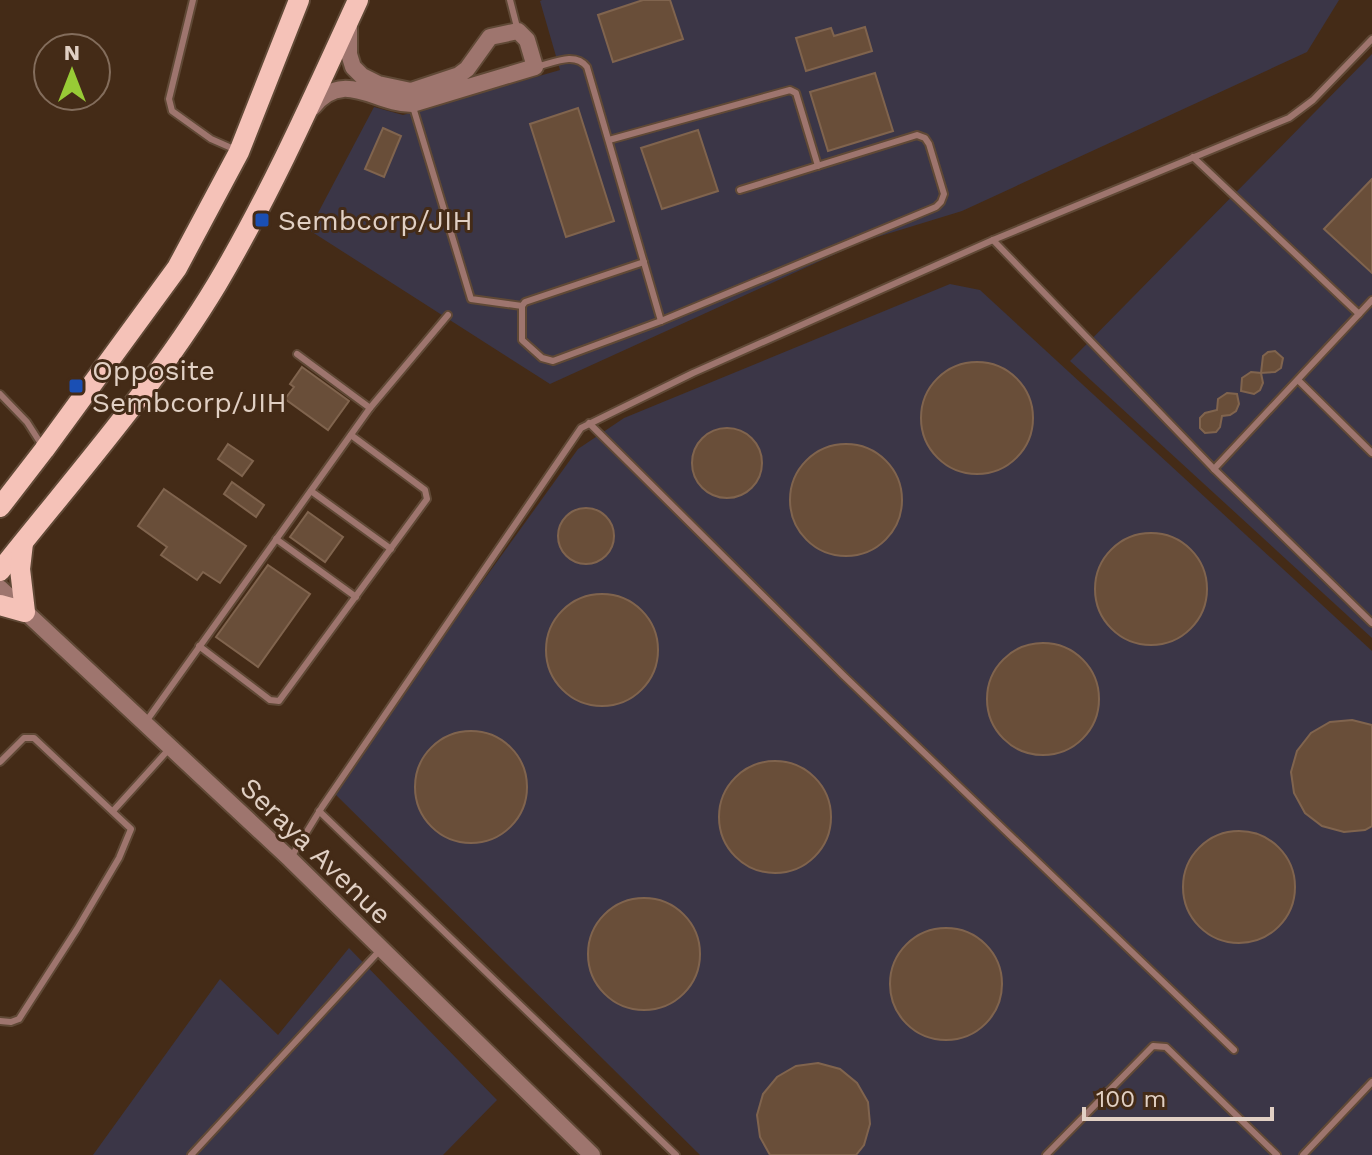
<svg xmlns="http://www.w3.org/2000/svg" width="1372" height="1155" viewBox="0 0 1372 1155" font-family="'Work Sans',sans-serif">
  <rect width="100%" height="100%" fill="#442b17"/>
  <!-- industrial -->
  <g fill="#3b3647">
    <path d="M542,0H1339L1307,52L962,211L864,241L550,384L309,230L374,107L403,115L560,70L540,1Z"/>
    <path d="M1372,54V638L1070,361Z"/>
    <path d="M950,284L980,290L1372,651V1155H700L332,791L578,449L624,418Z"/>
    <path d="M349,948L497,1100L443,1155H93L220,979L278,1035Z"/>
  </g>
  <!-- building -->
  <g fill="#694e39" stroke="#80644e" stroke-width="2">
    <path d="M643,0H670L683,39L613,62L598,15Z"/>
    <path d="M865,27L872,51L806,71L796,38L831,28L834,36Z"/>
    <path d="M875,73L893,131L828,151L810,92Z"/>
    <path d="M578,108L614,221L566,237L530,124Z"/>
    <path d="M383,128L401,136L384,177L365,169Z"/>
    <path d="M698,130L718,191L662,209L641,148Z"/>
    <path d="M1372,179V273L1324,229Z"/>
    <path d="M1275,351L1283,358L1281,368L1275,372L1261,373L1263,356L1268,352Z"/>
    <circle cx="977" cy="418" r="56"/>
    <path d="M302,367L349,401L328,430L285,399L294,387L290,384Z"/>
    <path d="M1251,372L1261,373L1263,383L1260,390L1254,394L1241,391L1242,378Z"/>
    <path d="M1227,393L1237,394L1239,404L1236,411L1230,415L1222,416L1220,427L1216,432L1205,433L1200,428V418L1205,413L1217,410L1218,399Z"/>
    <circle cx="727" cy="463" r="35"/>
    <path d="M228,444L253,461L242,476L218,459Z"/>
    <circle cx="846" cy="500" r="56"/>
    <path d="M232,482L264,505L256,517L224,494Z"/>
    <path d="M164,489L246,546L220,583L203,572L197,580L161,555L167,547L138,526Z"/>
    <circle cx="586" cy="536" r="28"/>
    <path d="M308,512L343,537L325,562L290,537Z"/>
    <circle cx="1151" cy="589" r="56"/>
    <path d="M268,565L310,594L258,667L216,637Z"/>
    <circle cx="602" cy="650" r="56"/>
    <circle cx="1043" cy="699" r="56"/>
    <path d="M1352,720L1372,725V826L1365,830L1344,832L1322,826L1305,813L1294,793L1291,772L1297,751L1311,733L1330,722Z"/>
    <circle cx="471" cy="787" r="56"/>
    <circle cx="775" cy="817" r="56"/>
    <circle cx="1239" cy="887" r="56"/>
    <circle cx="644" cy="954" r="56"/>
    <circle cx="946" cy="984" r="56"/>
    <path d="M818,1063L840,1069L857,1083L868,1102L870,1124L864,1145L856,1155H770L760,1137L757,1115L763,1094L777,1077L796,1066Z"/>
  </g>
  <g fill="none" stroke-linecap="round" stroke-linejoin="round">
    <!-- service casing -->
    <g stroke="#604936" stroke-width="10">
      <g id="service">
        <path d="M193,0L169,99L172,111L211,139L236,150"/>
        <path d="M510,0L518,31"/>
        <path d="M536,67C553,63 575,51 587,67L661,321"/>
        <path d="M413,107L471,299L522,306"/>
        <path d="M609,140L790,90L796,93L818,166"/>
        <path d="M1193,157L1359,314"/>
        <path d="M993,240L1214,469L1372,623"/>
        <path d="M644,262L525,302L522,306V340L542,358L553,361L661,321L936,207L941,202L944,194L929,144L925,138L917,135L740,190"/>
        <path d="M297,354L370,408"/>
        <path d="M1298,380L1372,453"/>
        <path d="M0,394L27,422L43,447"/>
        <path d="M589,423L844,676L1234,1050"/>
        <path d="M1214,469L1372,300"/>
        <path d="M311,491L391,549"/>
        <path d="M276,539L356,597"/>
        <path d="M199,646L270,700L279,701L427,499L425,490L351,435"/>
        <path d="M145,723L370,408L448,315"/>
        <path d="M0,762L24,738H34L131,829L119,858L77,929L19,1019L11,1022L0,1021"/>
        <path d="M113,811L170,748"/>
        <path d="M319,811L676,1155"/>
        <path d="M290,859L322,807L581,428L693,373L993,240L1289,118L1313,100L1372,39"/>
        <path d="M191,1155L381,949"/>
        <path d="M1046,1155L1153,1046L1166,1047L1277,1155"/>
        <path d="M1303,1155L1372,1082"/>
      </g>
    </g>
    <!-- tertiary casing -->
    <g stroke="#604936" stroke-width="20">
      <g id="tertiary">
        <path d="M313,107C343,68 375,104 412,104L535,67L527,40L518,31L490,37L467,69L459,75L411,91L378,84L362,76L353,67L349,54V25"/>
        <path d="M0,588L290,859L592,1155"/>
      </g>
    </g>
    <!-- primary casing -->
    <g stroke="#604936" stroke-width="24">
      <g id="primary">
        <path d="M0,507L44,450L177,268L239,152L299,0"/>
        <path d="M0,571C73,479 157,384 217,284C271,193 314,96 358,0"/>
        <path d="M0,605L25,612L20,569L23,543"/>
      </g>
    </g>
    <!-- service -->
    <use href="#service" stroke="#9e756e" stroke-width="6"/>
    <!-- tertiary -->
    <use href="#tertiary" stroke="#9e756e" stroke-width="16"/>
    <!-- primary -->
    <use href="#primary" stroke="#f5c2b8" stroke-width="20"/>
  </g>
  <!-- markers -->
  <g fill="#1a4fb4" stroke="#442b17" stroke-width="3">
    <rect x="254" y="212" width="16" height="16" rx="4"/>
    <rect x="68" y="378" width="16" height="16" rx="4"/>
  </g>
  <g text-anchor="middle" dominant-baseline="central" stroke-width="6" stroke-linejoin="round" paint-order="stroke">
    <!-- poi labels -->
    <g font-size="28" fill="#e1d0c4" stroke="#442b17" text-anchor="start">
      <text x="278" y="220">Sembcorp/JIH</text>
      <text x="92" y="370">Opposite<tspan x="92" dy="32">Sembcorp/JIH</tspan></text>
    </g>
    <!-- street labels -->
    <g font-size="28" fill="#e1d0c4" stroke="#442b17">
      <text transform="translate(316 851) rotate(44)">Seraya Avenue</text>
    </g>
  </g>
  <!-- north arrow -->
  <g transform="translate(72 72)"><circle r="38" fill="#442b17" stroke="#836d5c" stroke-width="2"/>
  <path d="M0-6L14 30L0 20L-14 30Z" fill="#98cb36"/>
  <text y="-12" font-size="22" font-weight="bold" text-anchor="middle" fill="#e1d0c4">N</text>
  </g>
  <!-- scale -->
  <path d="M1084 1107v12h188v-12" fill="none" stroke="#e1d0c4" stroke-width="4"/>
  <text x="1096" y="1107" font-size="24" fill="#e1d0c4" stroke="#442b17" stroke-width="6" paint-order="stroke">100 m</text>
</svg>
